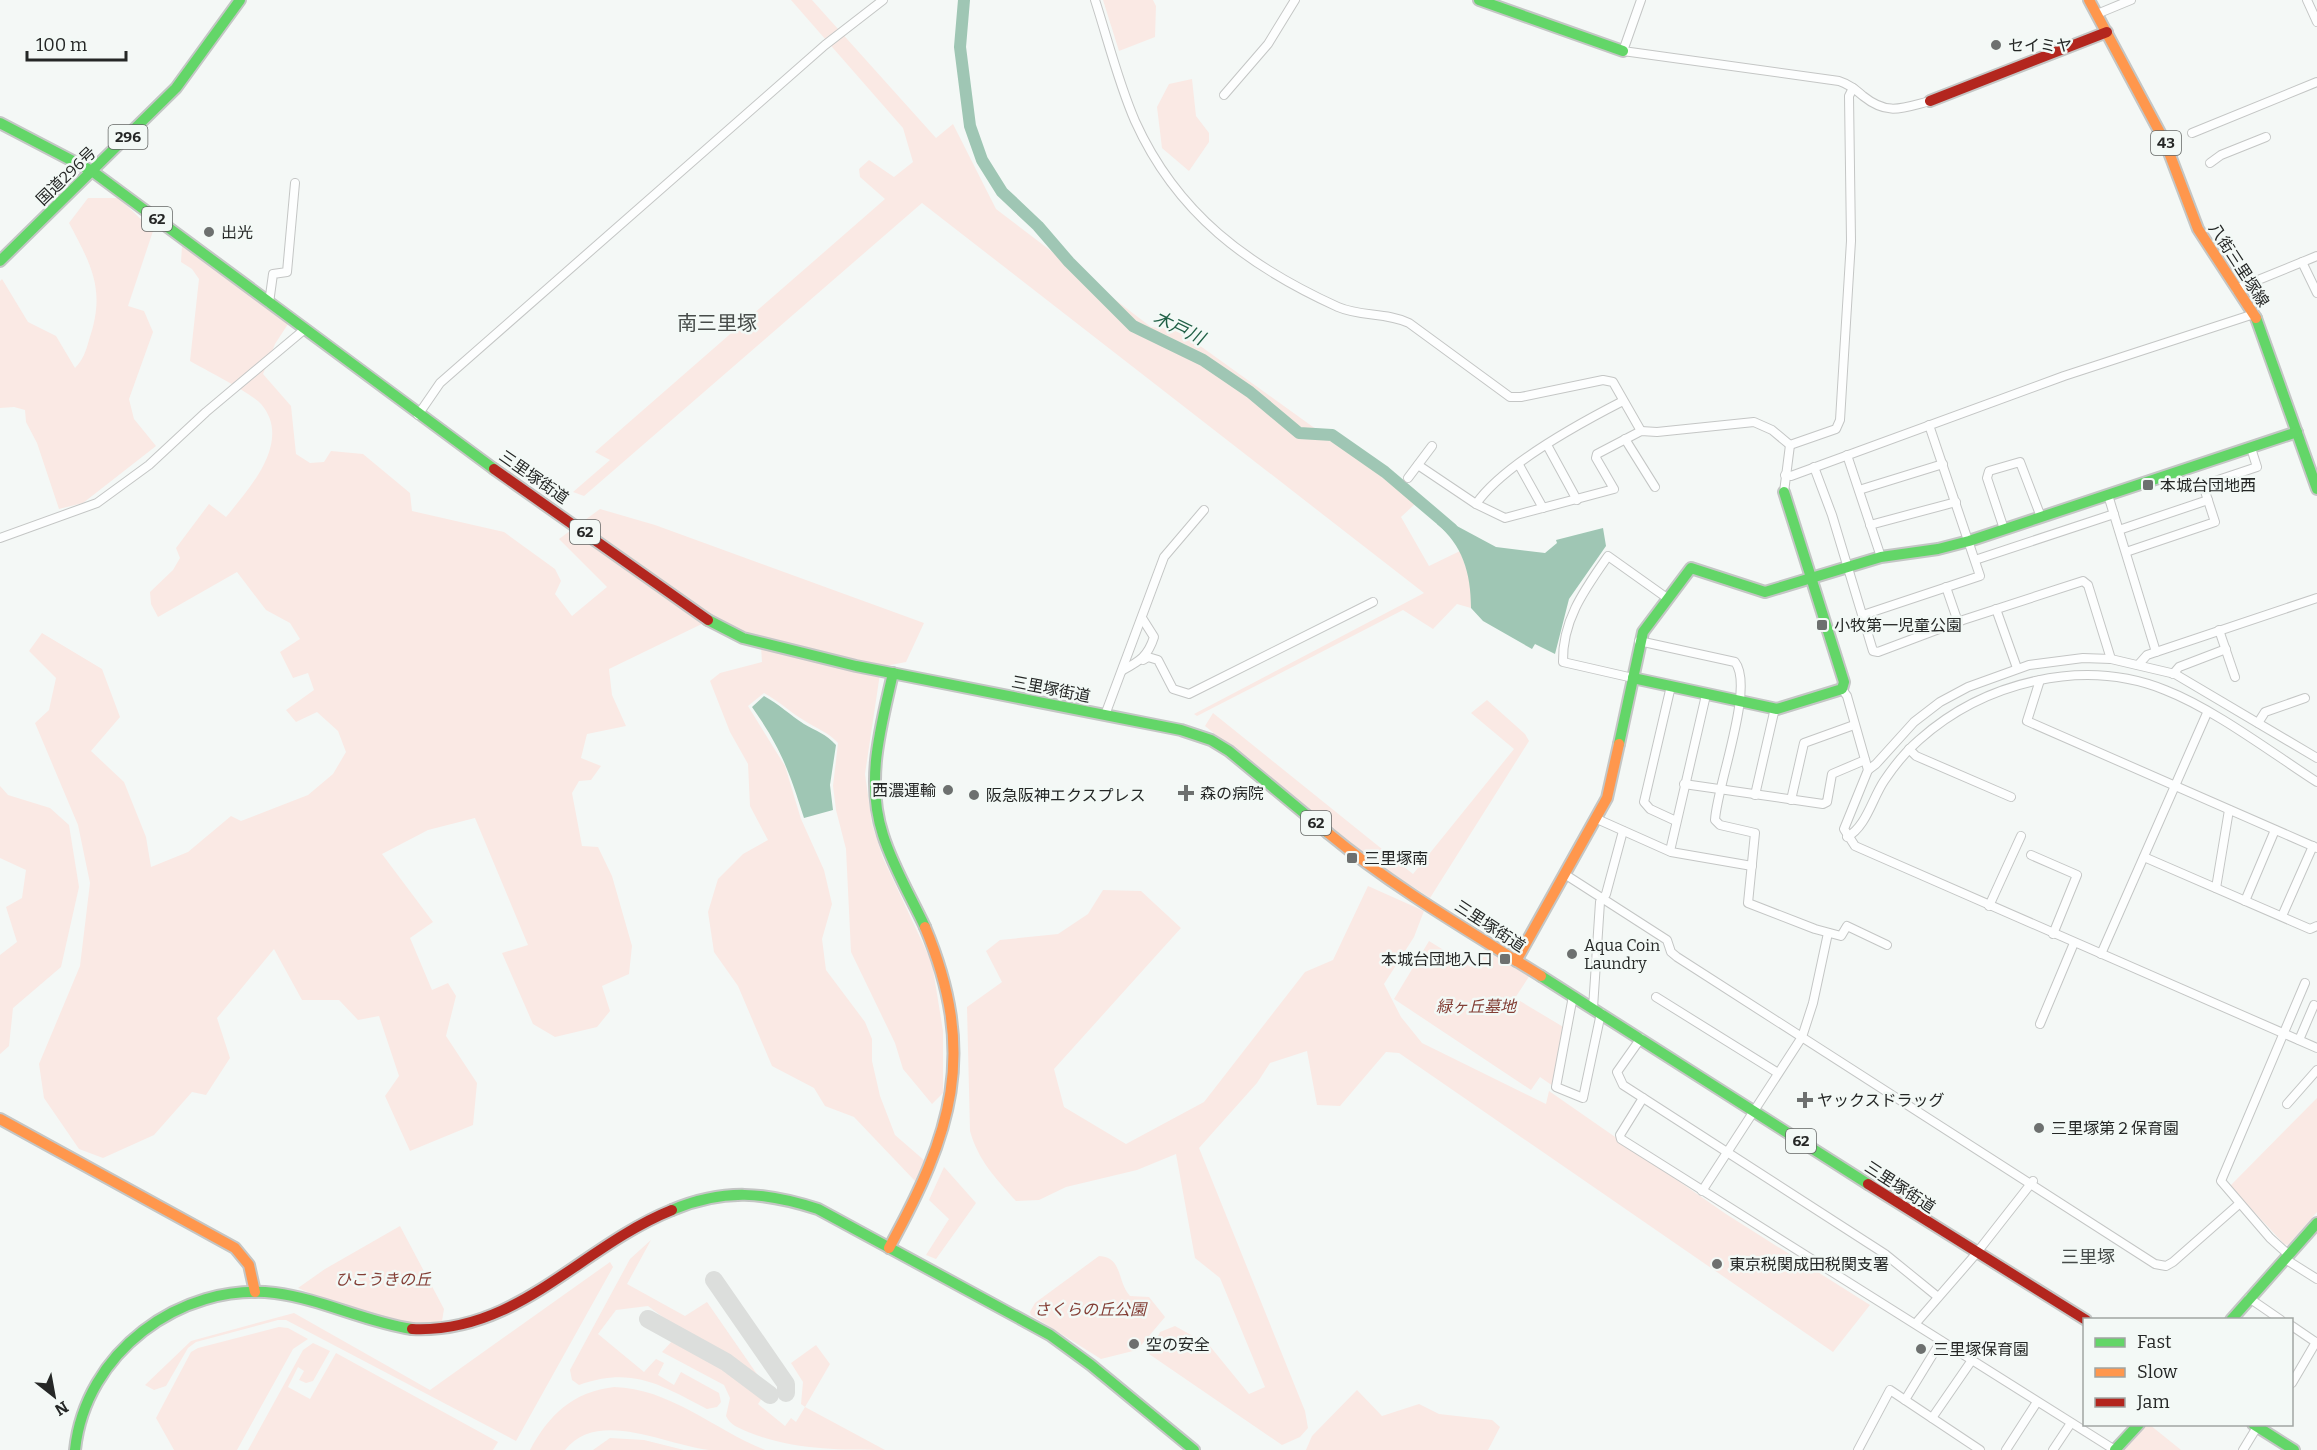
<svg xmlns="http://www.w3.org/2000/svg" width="2317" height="1450" viewBox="0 0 2317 1450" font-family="Bitter,'Noto Sans JP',serif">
  <rect width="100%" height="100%" fill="#f4f8f6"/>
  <!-- green -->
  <g fill="#fae9e4">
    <path d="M791,0H812L936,138L953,124L996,209L1151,327L1178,330L1377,473L1415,504L1401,517L1429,566L1460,551L1471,582V608L1457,604L1433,629L1403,610L1197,716L1194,714L1424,593L922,203L584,496L573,492L610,460L595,452L885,199L860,177L859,169L869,160L894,177L913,162L903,128Z"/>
    <path d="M1103,0H1153L1156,6L1155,37L1119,51Z"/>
    <path d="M1192,79L1196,116L1209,133V142L1189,171L1162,148L1157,107L1169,84Z"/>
    <path d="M88,198H119L153,231L128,306L144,311L153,332L129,399L134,419L156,446L83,503L59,509L37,443L26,422L25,410L14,407L0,408V281L2,279L28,322L56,336L75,368C83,360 86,351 89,340C106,291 92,266 69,223Z"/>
    <path d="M182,246L288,324L275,344L263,374L291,406L296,454L310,463L324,462L331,451L363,454L410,493L412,511L504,532L555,569L561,581L555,594L572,616L607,587L559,539L600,509L655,525L924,623L906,662L881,667L865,774L872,824L883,858L932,963L943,1031V1093L932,1104L903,1069L895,1043L851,952L846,849L836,810L833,786L838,743C828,732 817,729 805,721C791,713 779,701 764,693L748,706L785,766L801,819L824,870L832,904L822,939L826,970L865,1022L872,1039V1061L880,1096L895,1135L925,1161L915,1181L854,1117L825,1106L814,1088L772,1066L738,986L714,952L708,912L718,879L743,854L768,840L750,806L748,764L730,732L710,681L720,673L762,662L761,647L712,619L609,669L612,695L626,726L587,734L581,758L601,766L591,780L579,781L572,793L582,846L598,847L612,876L632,946L629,974L602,986L610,1011L597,1027L555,1037L533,1024L502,953L528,945L475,818L428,830L382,854L433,922L410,938L432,990L448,983L456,996L446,1036L477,1083L473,1125L410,1151L385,1096L399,1076L379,1016L358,1020L339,1000H302L274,949L217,1018L230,1058L206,1095L192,1092L154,1135L103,1158L79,1149L44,1098L39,1064L80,966L90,883L78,825L35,723L49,710L56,678L29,651L42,633L102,669L120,717L91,751L124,782L146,837L151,867L188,852L231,816L241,821L308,795L333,774L346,752L338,731L317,712L296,722L286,710L314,690L308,673L293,678L280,652L300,639L290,623L266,610L237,572L158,617L151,604L150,592L173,570L180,558L176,548L209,504L226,517C249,489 293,441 261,404C253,394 204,369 190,361L199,279L192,269L181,262Z"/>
    <path d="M1487,700L1525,734L1529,741L1430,898L1357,850L1205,726L1213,713L1413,874L1514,749L1471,713Z"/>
    <path d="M0,786L8,795L50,808L69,825L79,887L61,967L13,1008L9,1046L0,1054V955L17,942L6,907L22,898L26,870L0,858Z"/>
    <path d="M1368,886L1424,911L1414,937L1384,984L1401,1017L1422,1043L1546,1104L1549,1091L1726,1214L1870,1305L1833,1352L1399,1053L1386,1052L1340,1106L1317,1105L1307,1051L1270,1063L1257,1083L1199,1148L1305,1411L1308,1428L1300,1437L1282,1445L1149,1354L1160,1332L1175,1326L1209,1345L1249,1394L1265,1387L1220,1278L1195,1258L1176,1154L1137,1170L1066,1187L1039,1200L1016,1201C996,1179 978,1160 970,1131L967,1007L1002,982L986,951L1000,940L1058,934L1088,914L1103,890L1141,891L1181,928L1054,1069L1064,1107L1126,1144L1204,1102L1305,972L1333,960Z"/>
    <path d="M1429,941L1471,967L1487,946L1530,975L1515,998L1565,1028L1553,1086L1540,1077L1531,1090L1394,999Z"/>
    <path d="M2317,1098V1212L2288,1245L2284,1244L2230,1186Z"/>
    <path d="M944,1167L976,1203L936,1259L926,1255L949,1219L929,1200Z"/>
    <path d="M400,1226L444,1309L442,1321C411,1339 331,1301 298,1288L325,1269Z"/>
    <path d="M651,1240L627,1284L685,1316L707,1302L761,1380C725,1352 683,1334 648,1306L616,1310L598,1334L644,1372L656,1359L664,1363L658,1375L674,1385L681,1372L719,1393L721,1402L717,1407L707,1409C661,1385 632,1366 579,1385L572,1380L570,1370L630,1259Z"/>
    <path d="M1099,1256C1123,1257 1117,1282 1130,1296L1149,1297L1165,1317L1137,1350L1101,1359L1031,1315L1030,1312L1035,1303Z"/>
    <path d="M610,1262L613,1267L516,1441L286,1320H278L196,1342L188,1348L166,1386L154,1390L145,1385L191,1341L294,1313L430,1390Z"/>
    <path d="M279,1327L288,1328L308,1339L293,1349L237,1450H174L156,1418L191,1352L198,1348Z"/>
    <path d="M673,1340L720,1367L762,1398L758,1404L785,1426L791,1418L796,1422L805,1407L801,1404L803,1382L791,1363L816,1345L830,1364L805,1407L885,1450C838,1450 792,1450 748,1432C739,1428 730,1425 726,1416L730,1398L724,1385L662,1352Z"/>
    <path d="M313,1343L330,1351L313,1381L306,1383L299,1380L304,1371L298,1367L288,1387L310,1399L336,1353L498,1442L493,1450H248L303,1350Z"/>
    <path d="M614,1387C669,1388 715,1430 765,1450C747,1450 727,1450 709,1450C666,1445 598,1408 565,1450H530C549,1415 572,1392 614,1387Z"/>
    <path d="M1357,1390L1382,1416L1419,1404L1439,1414L1492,1420L1500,1427L1488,1450H1306L1312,1436Z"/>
    <path d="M2144,1424L2150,1425L2181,1450H2121Z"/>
    <path d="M610,1438L644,1440L684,1450H593Z"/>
  </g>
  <!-- water -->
  <g fill="#9fc6b4">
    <path d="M1442,518L1496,547L1545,553L1557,543L1556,540L1603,528L1606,546L1569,599L1555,654L1535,644L1532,649L1483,621L1471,608C1471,572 1462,545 1437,524Z"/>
    <path d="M764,696C779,704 790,715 804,724C816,731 826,734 836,745L830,785L833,810L804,818C789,771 781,748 752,707Z"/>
  </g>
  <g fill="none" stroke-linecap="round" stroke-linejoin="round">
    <!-- river -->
    <path stroke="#9fc6b4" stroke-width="12" d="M964,0L960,47L970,126L982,160L1002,192L1038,226L1069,262L1133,326L1203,360L1250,392L1299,433L1332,435L1385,472L1452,529"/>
    <!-- taxiway -->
    <g stroke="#dcdedc" stroke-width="18">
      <path d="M714,1280L786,1384V1393"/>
      <path d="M648,1319L726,1362L770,1395"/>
    </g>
    <!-- street casing -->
    <g stroke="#c4c6c5" stroke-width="10">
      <g id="street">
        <path d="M1095,0C1108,40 1118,82 1135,121C1177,214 1248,266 1338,307C1361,317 1386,312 1409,323L1510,397H1521L1603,380L1613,382L1641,431"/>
        <path d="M1641,0L1623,51L1839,81C1849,84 1856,90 1863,96C1888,116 1902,108 1930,101"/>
        <path d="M2307,0L2317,22"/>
        <path d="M2097,14L2131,0"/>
        <path d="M1224,95L1268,44L1295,0"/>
        <path d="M2192,133L2317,82"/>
        <path d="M2210,163L2221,155L2266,137"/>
        <path d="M2302,262L2317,293"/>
        <path d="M2236,289L2317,256"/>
        <path d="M269,303L273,274L287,272L295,183"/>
        <path d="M418,415L440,383L825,45L883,0"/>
        <path d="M1625,439L1655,487"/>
        <path d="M1547,445L1577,500"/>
        <path d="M1847,455L1881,557"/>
        <path d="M1418,465L1476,504L1505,518L1614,489L1596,458L1597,454L1641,431L1657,432L1754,422L1772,430L1790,445L1836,429L1840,420L1851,241L1849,96L1853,88"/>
        <path d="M1519,465L1543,508"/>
        <path d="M1814,467L1832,515L1873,651L1878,652L1963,620L2083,581L2088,585L2111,659"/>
        <path d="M1785,475L1791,476L2064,376L2254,314"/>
        <path d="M1408,478L1432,446"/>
        <path d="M1859,490L1943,464"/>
        <path d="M1784,492L1790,445"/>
        <path d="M2108,495L2156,652"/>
        <path d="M1476,504C1503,465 1580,423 1623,401"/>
        <path d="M1870,525L1956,502"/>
        <path d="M2004,529L1987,478L1989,471L2020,462L2041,517"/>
        <path d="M2119,530L2208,500"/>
        <path d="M0,538L97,503L149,465L206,412L305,329"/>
        <path d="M2126,552L2215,522L2203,485L2257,467L2251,448"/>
        <path d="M1975,560L2114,514"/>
        <path d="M1946,587L1958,622"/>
        <path d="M1996,609L2017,668"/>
        <path d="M1863,615L1980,576L1929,425"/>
        <path d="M2219,630L2235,677"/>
        <path d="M1639,641L1735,662C1755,687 1717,785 1715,820L1720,825L1755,833L1748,903L1815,929L1841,936L1847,926L1887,945"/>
        <path d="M1143,660L1148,657L1158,660L1173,689L1189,694L1373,602"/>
        <path d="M2139,664L2147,655L2317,598"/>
        <path d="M1123,670C1140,661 1148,656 1154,637L1142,618"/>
        <path d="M2173,674L2179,667L2226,649"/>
        <path d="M1633,678L1563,662C1562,620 1585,589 1608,556L1667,598"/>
        <path d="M2040,680L2027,721L2317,848"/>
        <path d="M1671,686L1644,802L1650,809L1676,821"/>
        <path d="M1842,689L1847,696L1868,770L1844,829L1855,846L2317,1048"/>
        <path d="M1105,715L1164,557L1204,510"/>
        <path d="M2258,723L2265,712L2305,698"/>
        <path d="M1909,749L1916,756L2011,797"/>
        <path d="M1868,770L1876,764L1914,722L1940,702L1968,687L2029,665L2083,658L2111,659L2175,674L2317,758"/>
        <path d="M1684,784L1823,804L1827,802L1832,774L1865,760"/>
        <path d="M1755,795L1775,708"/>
        <path d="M1791,800L1804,743L1854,725"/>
        <path d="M1597,819L1671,852L1752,866"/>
        <path d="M1847,837C1866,827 1872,799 1884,781C1894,766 1905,752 1919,740C1984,682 2083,657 2165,690C2214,709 2272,753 2317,782"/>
        <path d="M1670,851L1706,695"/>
        <path d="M2031,855L2077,875L2053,934"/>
        <path d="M2144,857L2310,929L2317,926"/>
        <path d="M1566,875L1667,940L1671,952L1677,957L2155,1264L2166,1266L2173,1262L2239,1204"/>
        <path d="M2216,888L2229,810"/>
        <path d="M2245,901L2275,830"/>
        <path d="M1989,906L2021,836"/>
        <path d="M2282,916L2313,846"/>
        <path d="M2101,954L2207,713"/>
        <path d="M1573,996L1556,1087L1583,1098L1601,1013"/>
        <path d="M1656,997L1778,1073"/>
        <path d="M1593,1008L1600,902L1606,894L1623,831"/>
        <path d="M2040,1024L2074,943"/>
        <path d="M1641,1038L1617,1072L1623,1085L1885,1254L1938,1297"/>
        <path d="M2299,1040L2314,1005"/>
        <path d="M1643,1098L1620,1135L1621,1139L2110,1447L2117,1449"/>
        <path d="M2287,1104L2317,1070"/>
        <path d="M1702,1191L1802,1037L1813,1003L1828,933"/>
        <path d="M2289,1255L2270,1238L2221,1181L2305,983"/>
        <path d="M2285,1259L2317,1279"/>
        <path d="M2249,1298L2281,1320"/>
        <path d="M1916,1323L1975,1255L2033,1181"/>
        <path d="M2292,1326L2317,1343"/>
        <path d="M2292,1383L2316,1342"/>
        <path d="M1905,1400L1941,1341"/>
        <path d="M1932,1418L1972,1360"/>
        <path d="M1858,1450L1890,1390L1980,1450"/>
        <path d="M2006,1450L2037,1402"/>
        <path d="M2053,1450L2071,1423"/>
        <path d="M2243,1450L2257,1427"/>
      </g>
    </g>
    <!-- fast casing -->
    <g stroke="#c4c6c5" stroke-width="14">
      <g id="fast">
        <path d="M1479,0L1623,51"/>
        <path d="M0,123L92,171L494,469"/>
        <path d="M0,261L176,88L240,0"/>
        <path d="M2256,318L2317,489"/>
        <path d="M708,620L743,638L856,666L1181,730L1211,740L1229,751L1328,833"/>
        <path d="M893,673C881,727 865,780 883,835C893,867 911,897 925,927"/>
        <path d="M1633,678L1777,709L1842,689L1844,682L1784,492"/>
        <path d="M1619,744L1643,632L1691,568L1765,592L1881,557L1938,549L1969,541L2297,432"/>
        <path d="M1541,976L1868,1184"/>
        <path d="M672,1210C724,1188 765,1192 818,1209L1050,1335L1091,1365L1194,1450"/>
        <path d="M2231,1320L2317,1223"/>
        <path d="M2253,1424L2294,1450"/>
        <path d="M75,1450C85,1353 180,1282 275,1293C322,1299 365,1322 412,1329"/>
        <path d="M2115,1450L2139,1424"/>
      </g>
    </g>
    <!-- slow casing -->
    <g stroke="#c4c6c5" stroke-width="14">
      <g id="slow">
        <path d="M2089,0L2165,142L2198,229L2256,318"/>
        <path d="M1328,833C1393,887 1469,931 1541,976"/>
        <path d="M1516,961L1607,798L1619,744"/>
        <path d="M0,1119L235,1248L249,1265L255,1292"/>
        <path d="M889,1248C952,1133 978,1054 925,927"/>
      </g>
    </g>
    <!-- jam casing -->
    <g stroke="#c4c6c5" stroke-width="14">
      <g id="jam">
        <path d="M1930,101L2107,32"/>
        <path d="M494,469L708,620"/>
        <path d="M1868,1184L2086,1320"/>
        <path d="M412,1329C518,1334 580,1247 672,1210"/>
      </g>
    </g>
    <!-- street -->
    <use href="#street" stroke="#fdfefe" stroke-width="8"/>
    <!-- fast -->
    <use href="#fast" stroke="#63d668" stroke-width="10"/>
    <!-- slow -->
    <use href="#slow" stroke="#ff974d" stroke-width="10"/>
    <!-- jam -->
    <use href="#jam" stroke="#b3261e" stroke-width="10"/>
  </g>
  <!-- markers -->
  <g fill="#6d706f" stroke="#f3f9f6" stroke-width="2">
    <circle cx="1996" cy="45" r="6"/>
    <circle cx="209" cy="232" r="6"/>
    <rect x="2142" y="479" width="12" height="12" rx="3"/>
    <rect x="1816" y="619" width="12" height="12" rx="3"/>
    <circle cx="948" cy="790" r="6"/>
    <path d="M1183 784h6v6h6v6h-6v6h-6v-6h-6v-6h6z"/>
    <circle cx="974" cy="795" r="6"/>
    <rect x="1346" y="852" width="12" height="12" rx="3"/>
    <circle cx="1572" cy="954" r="6"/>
    <rect x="1499" y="953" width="12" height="12" rx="3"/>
    <path d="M1802 1091h6v6h6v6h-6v6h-6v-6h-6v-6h6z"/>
    <circle cx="2039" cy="1128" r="6"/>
    <circle cx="1717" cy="1264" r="6"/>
    <circle cx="1134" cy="1344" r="6"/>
    <circle cx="1921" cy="1349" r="6"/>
  </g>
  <g text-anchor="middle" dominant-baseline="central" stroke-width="5" stroke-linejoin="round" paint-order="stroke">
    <!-- shield labels -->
    <g fill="#f3f9f6" stroke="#636664" stroke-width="1.5">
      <rect x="108.5" y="125" width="39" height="24" rx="4.5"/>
      <rect x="2151" y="131" width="30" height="24" rx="4.5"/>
      <rect x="142" y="207" width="30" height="24" rx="4.5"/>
      <rect x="570" y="520" width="30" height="24" rx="4.5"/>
      <rect x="1301" y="811" width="30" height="24" rx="4.5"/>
      <rect x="1786" y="1129" width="30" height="24" rx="4.5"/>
    </g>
    <g font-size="15" font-weight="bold" fill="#252726">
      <text x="128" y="137">296</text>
      <text x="2166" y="143">43</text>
      <text x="157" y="219">62</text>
      <text x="585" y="532">62</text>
      <text x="1316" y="823">62</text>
      <text x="1801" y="1141">62</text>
    </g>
    <!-- poi labels -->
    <g font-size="16" fill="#252726" stroke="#f3f9f6" text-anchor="start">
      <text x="2008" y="45">セイミヤ</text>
      <text x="221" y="232">出光</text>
      <text x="2160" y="485">本城台団地西</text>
      <text x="1834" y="625">小牧第一児童公園</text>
      <text x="936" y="790" text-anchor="end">西濃運輸</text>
      <text x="1200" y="793">森の病院</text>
      <text x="986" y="795">阪急阪神エクスプレス</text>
      <text x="1364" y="858">三里塚南</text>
      <text x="1584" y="945">Aqua Coin<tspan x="1584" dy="18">Laundry</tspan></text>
      <text x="1493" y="959" text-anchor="end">本城台団地入口</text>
      <text x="1817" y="1100">ヤックスドラッグ</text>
      <text x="2051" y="1128">三里塚第２保育園</text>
      <text x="1729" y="1264">東京税関成田税関支署</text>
      <text x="1146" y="1344">空の安全</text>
      <text x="1933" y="1349">三里塚保育園</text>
    </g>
    <!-- street labels -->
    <g font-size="16" fill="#252726" stroke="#f3f9f6">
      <text transform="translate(66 176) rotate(-44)">国道296号</text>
      <text transform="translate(2239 265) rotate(57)">八街三里塚線</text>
      <text transform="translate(534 477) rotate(35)">三里塚街道</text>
      <text transform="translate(1051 689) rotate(11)">三里塚街道</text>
      <text transform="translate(1490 926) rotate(33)">三里塚街道</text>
      <text transform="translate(1900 1187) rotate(33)">三里塚街道</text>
    </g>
    <!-- park labels -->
    <g font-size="16" font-style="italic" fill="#833e35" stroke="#f3f9f6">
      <text x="1476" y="1006">緑ヶ丘墓地</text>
      <text x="383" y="1279">ひこうきの丘</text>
      <text x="1090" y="1309">さくらの丘公園</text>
    </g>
    <!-- water labels -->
    <g font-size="18" font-style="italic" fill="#206046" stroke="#f3f9f6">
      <text transform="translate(1179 328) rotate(26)">木戸川</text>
    </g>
    <!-- neighbourhood labels -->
    <g font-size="18" fill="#474c4a" stroke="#f3f9f6">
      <text x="2088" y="1257">三里塚</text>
    </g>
    <!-- quarter labels -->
    <g font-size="20" fill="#474c4a" stroke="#f3f9f6">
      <text x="717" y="323">南三里塚</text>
    </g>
  </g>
  <!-- legend -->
  <rect x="2083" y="1318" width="210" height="108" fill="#f3f9f6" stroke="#a1a5a3" stroke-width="1.5"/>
  <rect x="2095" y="1338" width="30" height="9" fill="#63d668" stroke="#a1a5a3" stroke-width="1.5"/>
  <text x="2137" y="1348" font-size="18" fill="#252726">Fast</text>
  <rect x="2095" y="1368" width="30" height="9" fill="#ff974d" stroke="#a1a5a3" stroke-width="1.5"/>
  <text x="2137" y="1378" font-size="18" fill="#252726">Slow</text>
  <rect x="2095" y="1398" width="30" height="9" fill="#b3261e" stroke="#a1a5a3" stroke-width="1.5"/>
  <text x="2137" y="1408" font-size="18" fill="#252726">Jam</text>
  <!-- north arrow -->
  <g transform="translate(54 1396) rotate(149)" stroke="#f3f9f6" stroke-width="4.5" paint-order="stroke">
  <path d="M0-4.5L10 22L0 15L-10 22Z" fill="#252726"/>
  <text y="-9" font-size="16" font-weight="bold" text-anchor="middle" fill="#252726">N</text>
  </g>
  <!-- scale -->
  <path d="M27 51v9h99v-9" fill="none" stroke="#252726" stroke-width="3"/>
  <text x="36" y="51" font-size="18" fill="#252726" stroke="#f3f9f6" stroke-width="4.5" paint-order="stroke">100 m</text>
</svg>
